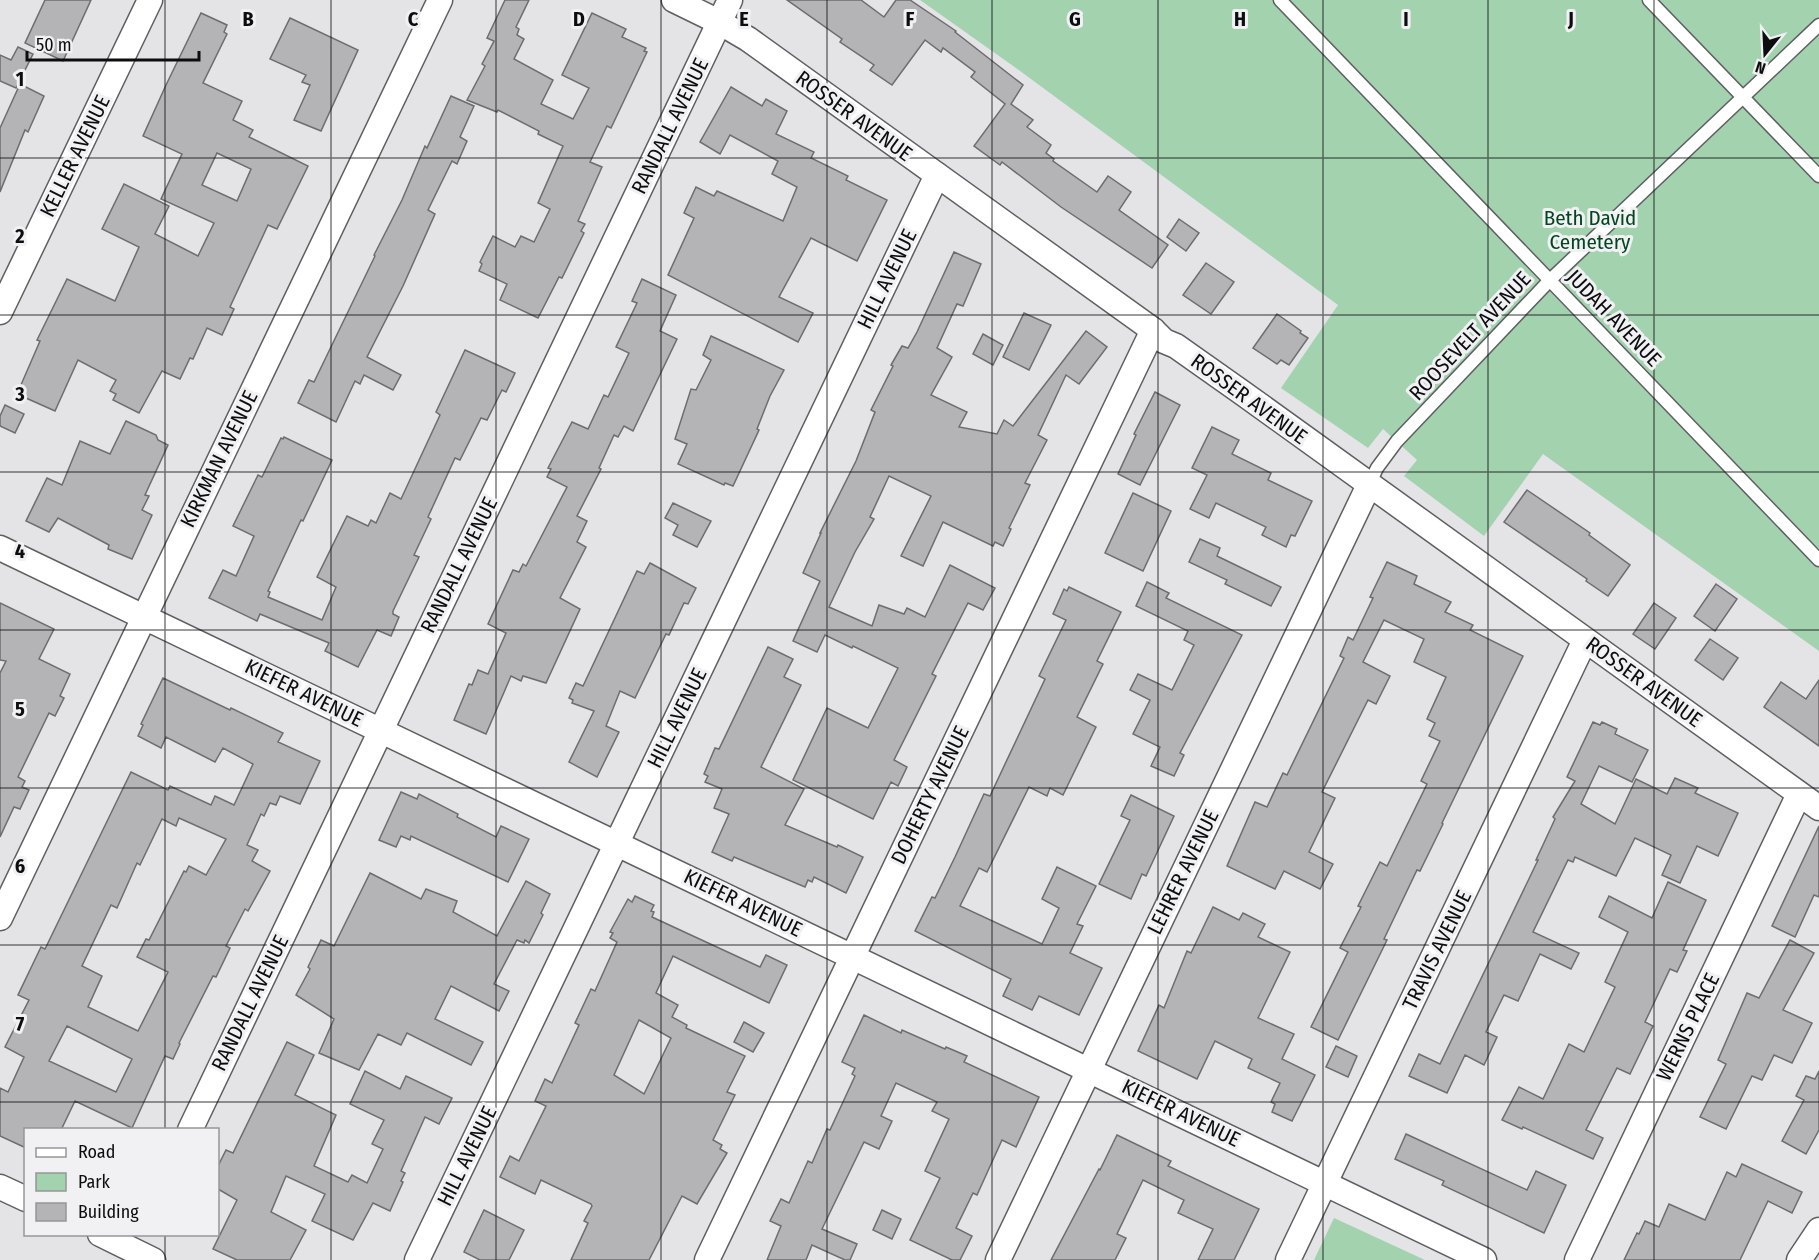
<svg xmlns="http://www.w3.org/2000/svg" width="1819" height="1260" viewBox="0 0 1819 1260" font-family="'Fira Sans Condensed',sans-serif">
  <rect width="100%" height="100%" fill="#e4e4e7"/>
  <!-- green -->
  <g fill="#a2d2ae">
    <path d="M920,0H1819V651L1543,454L1484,536L1404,476L1417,460L1383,429L1368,448L1281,388L1338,305L1016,68Z"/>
    <path d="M1334,1218L1425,1260H1314Z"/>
  </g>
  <!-- building -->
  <g fill="#b4b3b6" stroke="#6d6c6e" stroke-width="1.5" fill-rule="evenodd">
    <path d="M45,0H91L63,61L25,43Z"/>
    <path d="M505,0H529L516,27L519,29L517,35L524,39L514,59L553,80L541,104L573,119L589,88L562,75L592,13L626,29L622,37L646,48L644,51L647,52L611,128L607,126L590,162L602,167L578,221L585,224L581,231L584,233L562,278L559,277L538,318L500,300L507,284L479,271L482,264L480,262L493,236L515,247L521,236L534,242L550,209L538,203L563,146L538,134L539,131L498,110L497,112L467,100L485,66L482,64L494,41L487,38Z"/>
    <path d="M787,0H861L884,17L896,0H910L956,31L955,32L1023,85L1011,104L1033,120L1027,127L1051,145L1046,153L1054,159L1053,161L1097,192L1108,176L1131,192L1119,210L1168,245L1152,268L1061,207L1002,162L1000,165L974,146L1005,104L971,77L975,72L943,48L941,52L925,40L892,85L870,70L874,65L840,42L842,39Z"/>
    <path d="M201,13L227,25L224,32L227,34L203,83L242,101L233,120L253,130L249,137L308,166L277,229L268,225L230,307L234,309L222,335L207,328L193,359L190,358L180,379L162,371L139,413L113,400L116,394L110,391L116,380L78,360L55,411L17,394L40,341L37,340L67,279L115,301L139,247L102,229L124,184L169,206L155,234L198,256L214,223L161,199L182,154L143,136L166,85ZM217,153L251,169L237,201L202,185Z"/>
    <path d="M290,18L358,50L321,131L294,120L310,85L302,82L306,75L270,59Z"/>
    <path d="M18,47L33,54L16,88L0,81V55L11,60Z"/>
    <path d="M20,84L44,96L28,132L25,130L0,192V128Z"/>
    <path d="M731,87L762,106L766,99L787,111L776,134L814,152L811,158L848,176L846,180L887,200L857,261L811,238L779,297L813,313L798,342L668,275L694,218L684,213L696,187L714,196L717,191L783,221L797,187L772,174L778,161L730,135L720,154L700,142Z"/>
    <path d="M451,96L474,106L460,137L467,141L457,164L452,161L428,210L435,214L403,286L367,357L401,375L393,390L364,375L360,384L355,381L336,422L298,403L309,380L314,382L329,351L375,256L374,255L402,200L425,146L427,148Z"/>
    <path d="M1179,219L1199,233L1186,251L1167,237Z"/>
    <path d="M954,252L981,264L963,306L957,304L937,348L952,357L931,395L967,412L959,427L997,434L1004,420L1013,426L1086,331L1107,347L1079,384L1066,375L1038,435L1047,440L1025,483L1030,485L1009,528L1011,529L1003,546L995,542L993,546L943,522L923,566L901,556L931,496L889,476L870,517L874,519L855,552L829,607L872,626L879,605L904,614L907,608L925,617L950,565L995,588L983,610L968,603L932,674L936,676L894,760L907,767L898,786L891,782L873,819L793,780L827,708L868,728L898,668L853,646L852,648L825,635L817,652L793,641L820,581L803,573L821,533H820L856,461L875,412L871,410L893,366L891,365L902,346L908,348L917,332Z"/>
    <path d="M1206,263L1234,282L1211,314L1183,295Z"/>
    <path d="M642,279L676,295L660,331L677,339L633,431L624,426L618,437L614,435L599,468L601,469L577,516L587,521L577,542L586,547L560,598L580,609L546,683L523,676L521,681L511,676L486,734L454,720L469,684L472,685L478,670L488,674L506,633L488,624L513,570L519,572L523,564L526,566L567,487L547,477L551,469L548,468L572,422L588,429L604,395L608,397L629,353L616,347L637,303L632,301Z"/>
    <path d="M1024,313L1051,325L1029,370L1003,357Z"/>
    <path d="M1277,314L1301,331L1300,333L1308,338L1289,365L1281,360L1277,364L1253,348Z"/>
    <path d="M983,334L1003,345L993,365L973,354Z"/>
    <path d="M711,336L784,370L770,396L757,429L759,430L733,486L725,483L724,485L678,464L687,444L675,439L691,389L696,390L711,360L703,355Z"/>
    <path d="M465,350L515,373L506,392L502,390L487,420L481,418L460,460L455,458L428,517L431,519L414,555L419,557L393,611V614L399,617L391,636L377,630L358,667L325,651L329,643L260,614L257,621L209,598L223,570L236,576L254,536L233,526L258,475L262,477L281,438L283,439L284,437L332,460L303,521L301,520L268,591L270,592L268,597L322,620L336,587L317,577L347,516L368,526L371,520L376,523L390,493L401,499L440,415L436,412Z"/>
    <path d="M1155,392L1180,405L1140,485L1118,474L1136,435L1134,434Z"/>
    <path d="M5,405L24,414L15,433L0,426V416Z"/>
    <path d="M126,421L156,435L158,440L168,445L145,495L149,496L142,510L152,515L132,559L108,549L109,545L58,518L49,532L26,521L47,478L62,485L80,441L110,454Z"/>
    <path d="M1212,427L1239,440L1232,454L1271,473L1268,480L1312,501L1295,536L1291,535L1286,547L1262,535L1266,527L1216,503L1209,518L1190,509L1207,475L1192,468Z"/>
    <path d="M1527,490L1590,533L1589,535L1630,565L1608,596L1586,581L1587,579L1504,522Z"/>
    <path d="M1133,493L1171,511L1143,571L1105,553Z"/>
    <path d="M673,503L711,521L697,547L673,535L678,525L665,518Z"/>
    <path d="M1200,539L1220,548L1217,556L1281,587L1271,606L1225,584L1227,580L1189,562Z"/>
    <path d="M1387,562L1417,576L1414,584L1451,602L1445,612L1473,625L1470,630L1523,656L1442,823L1443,824L1420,871L1417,870L1384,939L1387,940L1338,1040L1311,1027L1348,952L1340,948L1361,907L1358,906L1380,862L1387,866L1427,784L1421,781L1440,741L1429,736L1435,723L1427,719L1446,677L1414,662L1424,639L1384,620L1363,662L1390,676L1376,704L1368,700L1322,792L1335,798L1309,852L1333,864L1320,889L1284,871L1275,889L1227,866L1255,802L1267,807L1283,773L1287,775L1344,658L1340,656L1348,637L1353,640L1373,598L1370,597Z"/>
    <path d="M650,563L696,588L688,604L684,603L669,635L666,634L635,698L620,691L606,726L619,732L597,777L569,762L594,711L572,703L573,700L569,698L576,683L583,686L637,571L644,574Z"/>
    <path d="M1147,582L1169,593L1166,598L1242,635L1180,753L1184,755L1174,776L1151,766L1160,747L1133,734L1150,700L1130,690L1138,674L1172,690L1194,645L1184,640L1188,631L1136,606Z"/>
    <path d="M1716,584L1737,599L1715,631L1694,616Z"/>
    <path d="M1069,587L1121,612L1097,661L1103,664L1077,717L1096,727L1063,795L1050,788L1047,796L1029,787L987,872L979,868L960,906L1042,944L1059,908L1042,899L1057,867L1096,886L1077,924L1083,926L1070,953L1102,968L1079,1015L1039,996L1032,1010L1003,996L1011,979L915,931L932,897L935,898L955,857L984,794L990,796L1045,679L1039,676L1066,620L1053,614L1064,589L1067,591Z"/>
    <path d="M0,603L54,629L39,659L70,674L60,696L64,698L55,716L49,713L18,777L25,781L22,787L29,790L20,809L14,807L0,837V673L6,661L0,660Z"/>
    <path d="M1654,603L1676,618L1655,649L1633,634Z"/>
    <path d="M1710,639L1738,658L1723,680L1695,660Z"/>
    <path d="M768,647L793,659L784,677L801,685L761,767L804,789L785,825L837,847L838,845L863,857L846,893L814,877L812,882L808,880L805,887L734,857L732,861L712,852L729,814L714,808L722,789L705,782L708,776L704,774L715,748L719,749Z"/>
    <path d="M163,678L230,710L231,708L283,733L278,742L320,761L300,804L280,796L276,805L270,803L264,816L261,814L247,845L258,850L252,861L270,871L248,911L245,909L226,946L230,948L216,977L213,976L179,1043L180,1044L173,1059L165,1056L132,1128L75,1101L61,1130H26V1148L0,1136V1088L8,1092L24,1057L5,1047L29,1000L18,995L41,947L45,949L131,772L168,790L170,786L211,805L215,796L234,805L253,764L223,748L215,762L166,737L161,748L138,736L143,725L141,724ZM179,818L226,839L206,875L189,866L186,872L184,871L149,940L146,939L137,957L168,972L138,1031L88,1007L102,976L82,966L111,905L117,908L137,863L140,865L162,819L176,826ZM67,1026L132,1059L116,1092L49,1061Z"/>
    <path d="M1819,680V746L1764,707L1781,682L1806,699Z"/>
    <path d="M1593,722L1600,725L1602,722L1617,729L1615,734L1648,750L1632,782L1599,766L1581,804L1615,824L1636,779L1667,794L1675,778L1698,788L1695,793L1738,813L1718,856L1697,846L1680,883L1662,875L1671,855L1635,838L1616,876L1575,857L1573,862L1568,860L1533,932L1579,953L1571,969L1540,954L1518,1001L1504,995L1486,1032L1497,1037L1484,1065L1465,1055L1447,1093L1409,1076L1419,1054L1440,1064L1538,860H1536L1555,819L1553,817L1575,781L1567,777Z"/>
    <path d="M401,792L417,799L419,794L458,814L457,817L496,837L501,826L529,839L508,882L411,836L410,840L401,836L396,847L379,840Z"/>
    <path d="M1131,795L1174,816L1146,876L1142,874L1131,899L1099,884L1130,820L1121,816Z"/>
    <path d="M1819,826V897L1814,895L1795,937L1772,926Z"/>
    <path d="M370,873L421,899L426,889L457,901L453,912L497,936L526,881L550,894L541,913L543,915L529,943L525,940L524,943L517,940L494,984L509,991L499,1011L451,986L435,1019L483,1042L471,1065L407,1033L401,1045L378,1034L359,1070L319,1053L334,1019L296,995L310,969L308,967L321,940L334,946Z"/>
    <path d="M1668,882L1706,900L1683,950L1687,951L1677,972L1670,969L1645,1022L1653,1026L1630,1074L1617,1068L1586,1130L1603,1138L1593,1159L1523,1127L1522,1129L1502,1120L1519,1087L1543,1099L1569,1044L1584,1052L1615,987L1605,982L1628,932L1599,917L1609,896L1652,918Z"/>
    <path d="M635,896L654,905L651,911L654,912L652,917L760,967L766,955L787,965L769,1003L673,956L656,993L678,1005L672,1017L687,1025L686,1028L745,1056L727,1092L735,1095L713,1140L722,1145L720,1149L727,1153L697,1204L682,1196L649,1260H571L588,1223L584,1221L592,1206L591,1204L541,1180L535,1194L500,1177L510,1156L519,1161L546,1106L535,1101L545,1079L552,1083L579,1025L575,1023L591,989L595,991L617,942L610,938L613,933L610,932L628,899L632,902ZM639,1020L671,1038L644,1094L614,1075Z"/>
    <path d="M1213,907L1239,920L1243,913L1265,924L1258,937L1290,952L1258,1018L1294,1034L1282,1059L1315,1075L1292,1121L1272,1112L1275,1104L1271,1102L1280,1083L1248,1068L1252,1059L1215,1041L1197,1079L1138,1051L1159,1005L1164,1008L1187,951L1191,953Z"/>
    <path d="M1790,940L1814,953L1783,1010L1812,1023L1792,1063L1774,1055L1762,1080L1752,1076L1726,1129L1700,1117L1726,1064L1718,1060L1747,993L1759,998Z"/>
    <path d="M864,1015L901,1033L902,1030L945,1049L946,1047L967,1056L964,1062L1039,1097L1016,1147L1002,1140L977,1195L973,1193L956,1228L972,1236L960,1260H952L910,1240L940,1178L925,1171L949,1119L932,1111L937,1102L896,1083L881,1116L892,1121L879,1149L864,1142L822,1229L857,1244L850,1260H845L812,1245L806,1260H767L781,1226L770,1221L781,1199L789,1203L808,1161L812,1163L827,1129L830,1130L855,1076L852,1074L855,1068L842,1062Z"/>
    <path d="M744,1022L764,1033L753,1052L734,1042Z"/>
    <path d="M287,1042L314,1055L295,1095L336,1115L314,1166L348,1182L352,1175L367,1183L383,1149L372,1144L384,1120L350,1104L365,1071L400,1089L406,1076L452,1098L439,1124L425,1117L401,1171L405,1173L401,1181L403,1182L390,1211L373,1203L353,1240L312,1221L325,1194L286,1176L271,1212L306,1230L290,1260H237L213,1249L237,1200L218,1189V1166L226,1150L233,1153Z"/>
    <path d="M1336,1046L1357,1056L1348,1077L1326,1067Z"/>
    <path d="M1819,1071V1130L1806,1154L1782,1141L1804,1100L1796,1096L1806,1076L1815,1079Z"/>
    <path d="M1406,1134L1527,1190L1536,1171L1566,1185L1544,1233L1442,1185L1444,1181L1395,1159Z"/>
    <path d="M1117,1135L1171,1161L1168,1166L1259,1209L1234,1260H1198L1213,1229L1178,1213L1184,1200L1143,1180L1117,1234L1126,1238L1115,1260H1051L1099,1169L1100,1170Z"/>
    <path d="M1742,1164L1802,1192L1792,1213L1768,1201L1740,1260H1624L1637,1233L1639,1234L1645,1221L1659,1227L1669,1204L1705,1220L1727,1172L1736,1177Z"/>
    <path d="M484,1210L524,1230L509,1260H480L464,1252Z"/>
    <path d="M882,1210L901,1219L892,1239L873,1230Z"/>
  </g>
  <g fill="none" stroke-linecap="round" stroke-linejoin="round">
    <!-- service casing -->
    <g stroke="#5f5f62" stroke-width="15">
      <g id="service">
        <path d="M1280,0L1819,560"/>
        <path d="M1649,0L1819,176"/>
        <path d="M1369,485L1377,468L1397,441L1550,280L1819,25"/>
      </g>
    </g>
    <!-- minor casing -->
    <g stroke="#5f5f62" stroke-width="27">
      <g id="minor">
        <path d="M674,0L719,22L748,39L1153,330L1164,341L1176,346L1244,394L1819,808"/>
        <path d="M0,312L150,0"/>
        <path d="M0,548L1484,1260"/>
        <path d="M0,918L440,0"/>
        <path d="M190,1130L730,0"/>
        <path d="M0,1187L26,1199"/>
        <path d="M100,1234L153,1260"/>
        <path d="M417,1260L937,175"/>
        <path d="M707,1260L1153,330"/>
        <path d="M998,1260L1369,485"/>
        <path d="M1288,1260L1585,640"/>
        <path d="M1577,1260L1799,794"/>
        <path d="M1799,1260L1819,1230"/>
      </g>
    </g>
    <!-- service -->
    <use href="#service" stroke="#fff" stroke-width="12"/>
    <!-- minor -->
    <use href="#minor" stroke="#fff" stroke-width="24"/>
  </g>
  <!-- grid -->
  <path fill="none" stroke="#0c0d0e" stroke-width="1.5" stroke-opacity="0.55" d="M165,0V1130M331,0V1260M496,0V1260M661,0V1260M827,0V1260M992,0V1260M1158,0V1260M1323,0V1260M1488,0V1260M1654,0V1260M0,158H1819M0,315H1819M0,472H1819M0,630H1819M0,788H1819M0,945H1819M0,1102H1819M165,1234V1260"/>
  <g text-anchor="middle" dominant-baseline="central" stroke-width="6" stroke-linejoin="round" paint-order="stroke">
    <!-- street labels -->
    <g font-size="21" fill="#0c0d0e" stroke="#f1f1f4">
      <text transform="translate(854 116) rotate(36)">ROSSER AVENUE</text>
      <text transform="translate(670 126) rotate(-64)">RANDALL AVENUE</text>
      <text transform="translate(75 156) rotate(-64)">KELLER AVENUE</text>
      <text transform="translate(887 279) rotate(-64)">HILL AVENUE</text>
      <text transform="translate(1614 318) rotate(46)">JUDAH AVENUE</text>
      <text transform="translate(1470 336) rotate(-47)">ROOSEVELT AVENUE</text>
      <text transform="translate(1249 399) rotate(36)">ROSSER AVENUE</text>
      <text transform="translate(219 459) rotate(-64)">KIRKMAN AVENUE</text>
      <text transform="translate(459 565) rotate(-64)">RANDALL AVENUE</text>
      <text transform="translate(1644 682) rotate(36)">ROSSER AVENUE</text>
      <text transform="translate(304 693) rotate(26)">KIEFER AVENUE</text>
      <text transform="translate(677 718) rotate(-64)">HILL AVENUE</text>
      <text transform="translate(930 795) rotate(-64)">DOHERTY AVENUE</text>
      <text transform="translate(1183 872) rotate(-64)">LEHRER AVENUE</text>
      <text transform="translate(743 903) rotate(26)">KIEFER AVENUE</text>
      <text transform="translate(1437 950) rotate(-64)">TRAVIS AVENUE</text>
      <text transform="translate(250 1003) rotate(-64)">RANDALL AVENUE</text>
      <text transform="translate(1688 1027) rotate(-64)">WERNS PLACE</text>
      <text transform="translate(1181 1113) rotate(26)">KIEFER AVENUE</text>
      <text transform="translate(467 1156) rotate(-64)">HILL AVENUE</text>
    </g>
    <!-- park labels -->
    <g font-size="21" fill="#014621" stroke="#f1f1f4">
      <text x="1590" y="218">Beth David<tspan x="1590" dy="24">Cemetery</tspan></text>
    </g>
  </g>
  <g font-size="20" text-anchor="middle" font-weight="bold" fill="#0c0d0e" stroke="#f1f1f4" stroke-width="6" stroke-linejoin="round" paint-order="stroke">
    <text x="248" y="26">B</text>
    <text x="413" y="26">C</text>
    <text x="579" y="26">D</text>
    <text x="744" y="26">E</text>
    <text x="910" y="26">F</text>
    <text x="1075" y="26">G</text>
    <text x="1240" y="26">H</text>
    <text x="1406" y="26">I</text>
    <text x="1571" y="26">J</text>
    <text x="20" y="86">1</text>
    <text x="20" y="243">2</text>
    <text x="20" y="401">3</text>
    <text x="20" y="558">4</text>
    <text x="20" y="716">5</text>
    <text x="20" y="873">6</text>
    <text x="20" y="1031">7</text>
  </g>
  <!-- legend -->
  <rect x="24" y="1128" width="195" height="108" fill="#f1f1f4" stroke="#959698" stroke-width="1.5"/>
  <rect x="36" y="1148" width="30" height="9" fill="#ffffff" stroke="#959698" stroke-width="1.5"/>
  <text x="78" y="1158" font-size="18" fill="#0c0d0e">Road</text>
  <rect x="36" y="1173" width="30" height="18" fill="#a2d2ae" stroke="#959698" stroke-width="1.5"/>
  <text x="78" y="1188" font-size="18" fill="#0c0d0e">Park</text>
  <rect x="36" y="1203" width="30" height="18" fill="#b4b3b6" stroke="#959698" stroke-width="1.5"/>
  <text x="78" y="1218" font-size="18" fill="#0c0d0e">Building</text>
  <!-- north arrow -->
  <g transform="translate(1765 54) rotate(198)" stroke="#f1f1f4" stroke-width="4.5" paint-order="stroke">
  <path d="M0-4.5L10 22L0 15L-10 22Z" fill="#0c0d0e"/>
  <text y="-9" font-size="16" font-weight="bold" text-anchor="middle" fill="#0c0d0e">N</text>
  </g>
  <!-- scale -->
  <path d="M27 51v9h172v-9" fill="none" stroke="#0c0d0e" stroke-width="3"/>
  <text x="36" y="51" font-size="18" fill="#0c0d0e" stroke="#f1f1f4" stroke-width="4.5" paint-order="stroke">50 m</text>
</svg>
